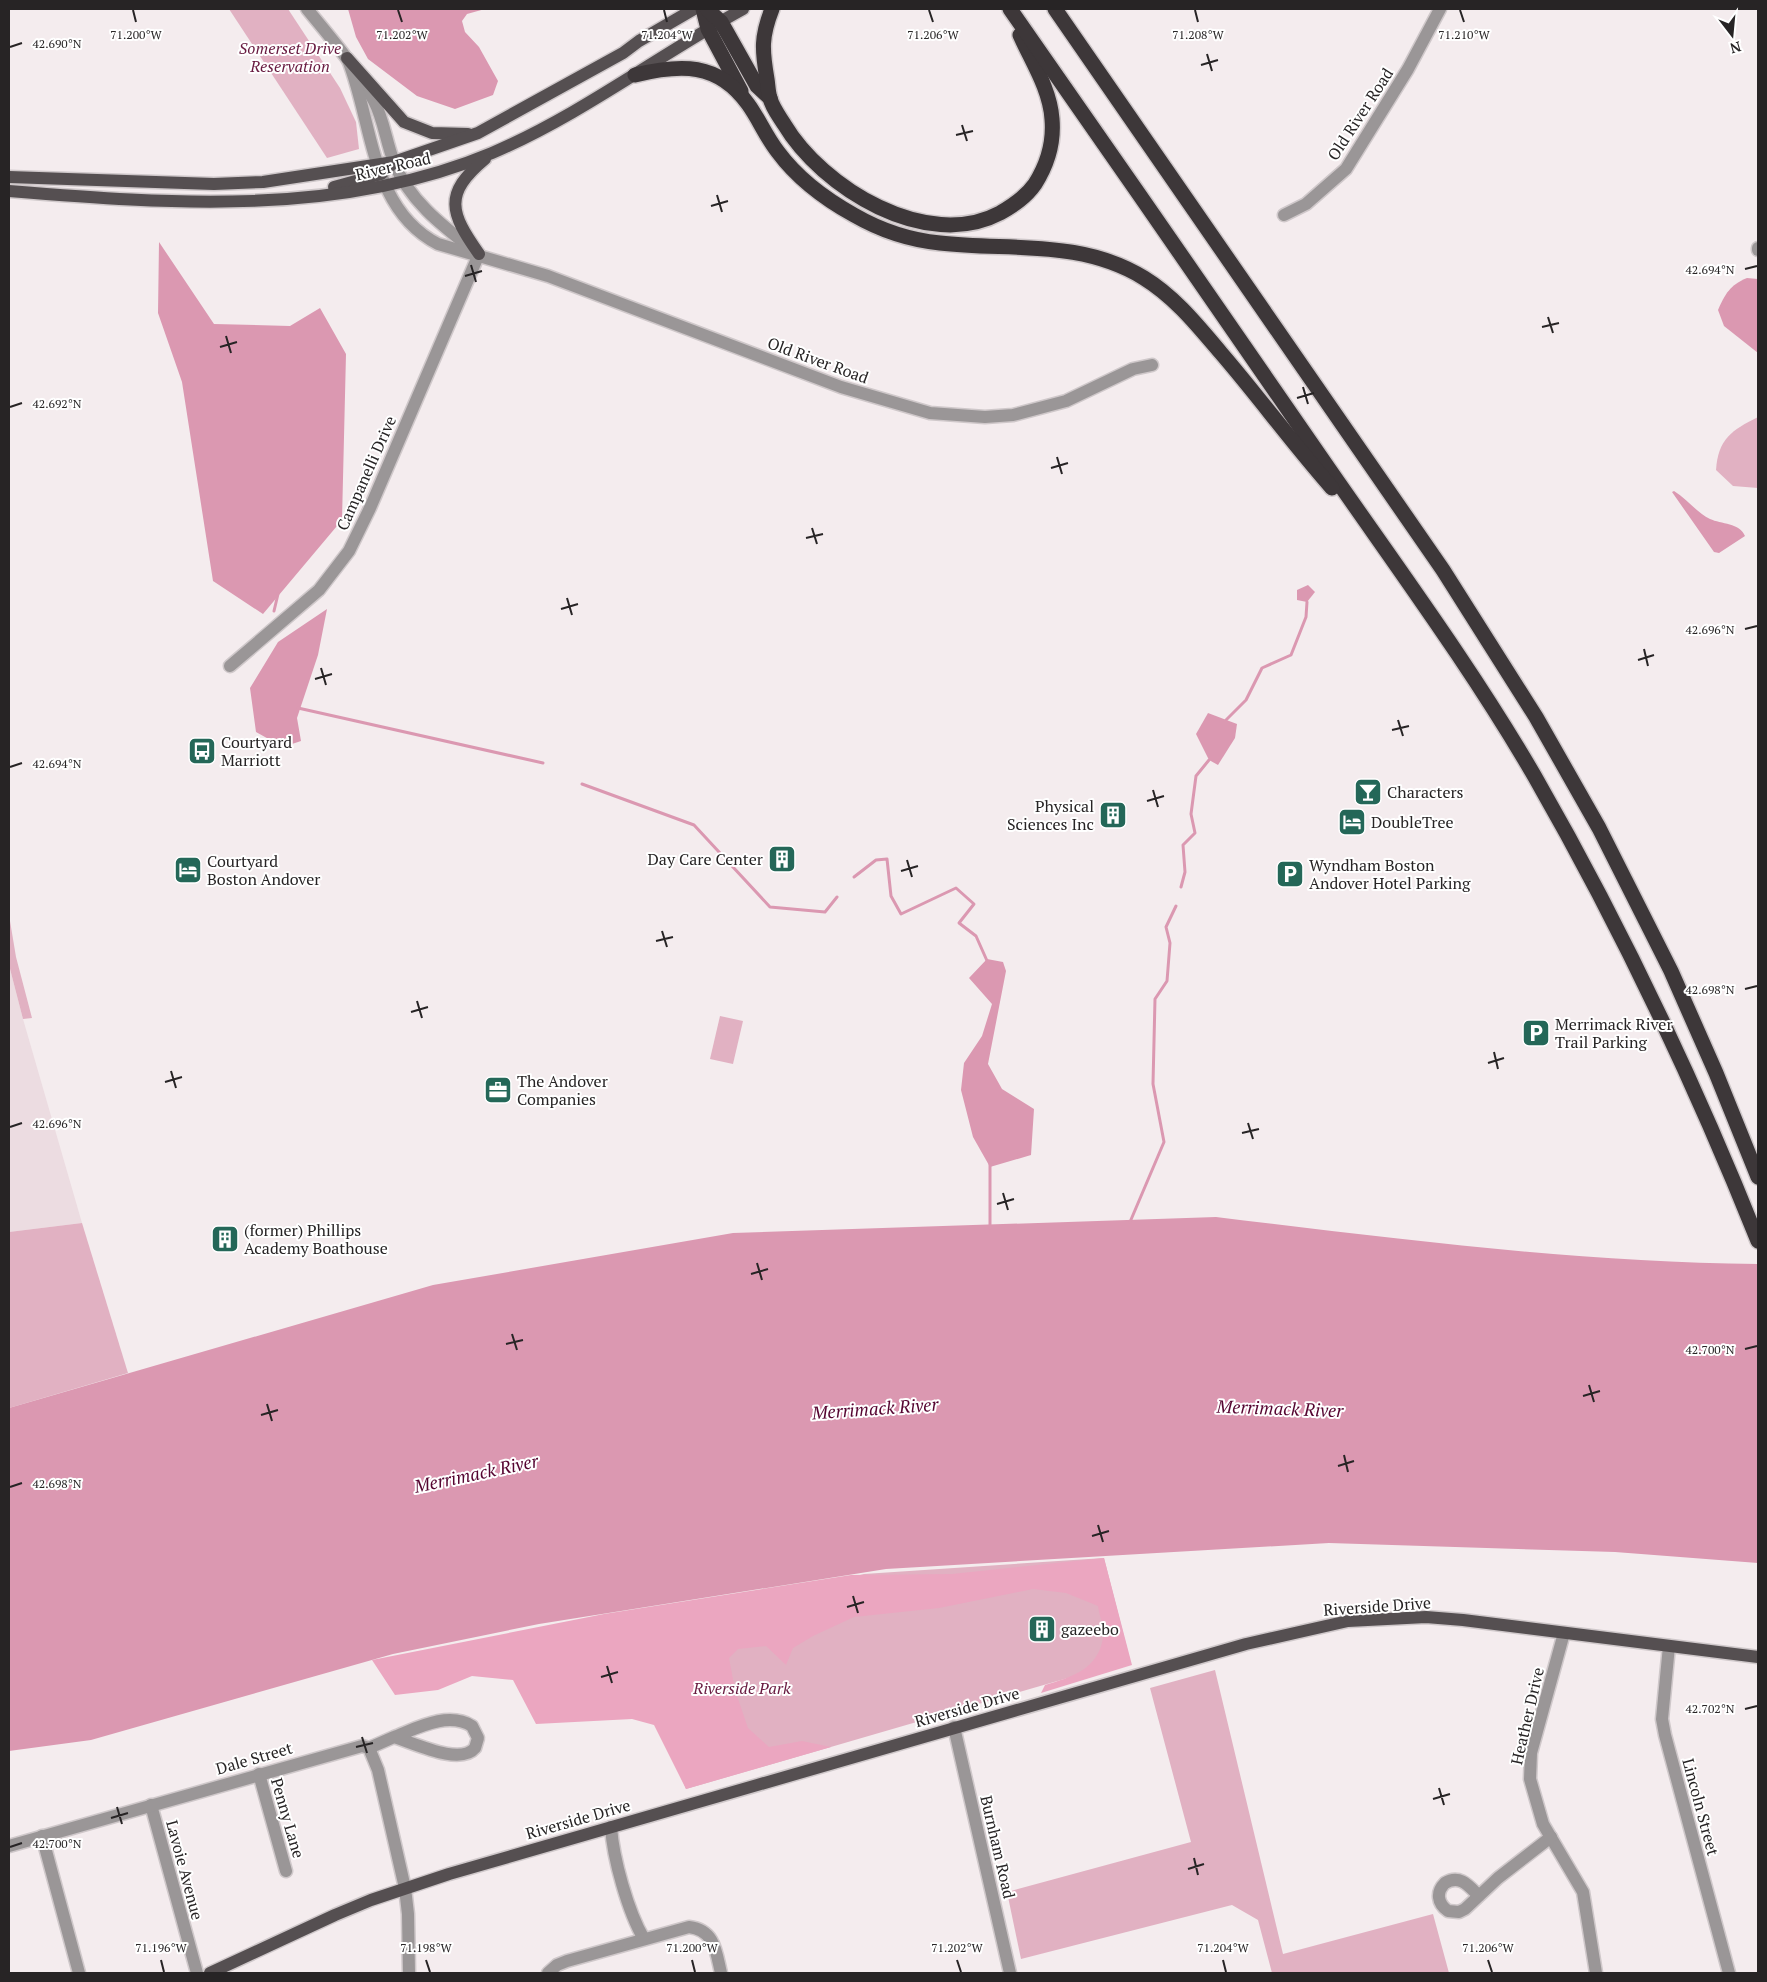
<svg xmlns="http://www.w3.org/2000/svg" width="1767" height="1982" viewBox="0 0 1767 1982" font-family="'PT Serif',serif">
  <rect width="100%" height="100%" fill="#f4ecee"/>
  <!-- built -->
  <path fill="#ecdce1" d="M9,965L23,1019L82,1223L9,1232Z"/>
  <!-- green -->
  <g fill="#e1b1c2">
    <path d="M229,9H288L340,88L356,122L359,149L327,158Z"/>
    <path d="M1758,417V488L1733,486L1716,470C1718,439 1732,430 1758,417Z"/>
    <path d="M9,915L16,957L32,1018L23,1019L9,965Z"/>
    <path d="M720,1016L743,1021L733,1064L710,1059Z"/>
    <path d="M82,1223L128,1373L9,1408V1232Z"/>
    <path d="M1104,1558L1130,1660L686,1789L629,1632L864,1574Z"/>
    <path d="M1215,1670L1283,1954L1433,1914L1449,1973H1272L1258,1920L1232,1905L1021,1959L1007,1892L1191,1842L1150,1688Z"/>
  </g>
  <!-- forest -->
  <path fill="#eba6c0" d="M1104,1558L1132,1665L1041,1693L1045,1685C1072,1677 1098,1669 1103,1638C1105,1629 1099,1615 1098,1606L1066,1593L1033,1589L939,1608L854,1617L813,1636L793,1648L786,1665L766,1646L738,1649L729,1658L735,1690L748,1728L769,1747L802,1741L831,1747L686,1789L654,1725L632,1719L536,1724L513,1680L472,1676L438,1690L395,1695L372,1660L604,1614L851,1575L952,1574Z"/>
  <!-- water -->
  <g fill="#db98b1">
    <path d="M348,9H485L467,14L462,21L465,32L479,47L498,81L493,95L455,109L417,96L368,59L356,37Z"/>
    <path d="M159,242L214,324L290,326L320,308L346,354L342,520L263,614L213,581L182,382L158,313Z"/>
    <path d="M1747,278L1758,279V353L1724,326L1718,310C1725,294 1730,285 1747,278Z"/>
    <path d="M1674,491C1687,499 1696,512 1710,519C1721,524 1740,523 1745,536L1719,553L1714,552L1672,492Z"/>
    <path d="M1308,585L1315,592L1307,602L1297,600V590Z"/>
    <path d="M327,609L318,655L297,718L301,741L283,747L256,732L250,688L278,642Z"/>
    <path d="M1208,713L1237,724L1235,738L1218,765L1209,760L1196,734Z"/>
    <path d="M987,959L1003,962L1006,971L988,1064L1002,1089L1034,1109L1031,1155L990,1167L973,1137L961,1090L964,1063L982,1036L992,1004L969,978Z"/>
    <path d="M1216,1217C1396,1239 1577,1262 1758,1264V1563L1615,1552L1329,1543L886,1569L539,1624L393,1654L91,1740L9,1751V1408L433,1285L733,1233Z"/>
  </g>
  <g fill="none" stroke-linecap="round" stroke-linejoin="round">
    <!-- stream -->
    <g stroke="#db98b1" stroke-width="3">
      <path d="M274,611L278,594"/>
      <path d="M298,708L543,763"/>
      <path d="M1226,720L1246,700L1262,668L1291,655L1306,617L1307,602"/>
      <path d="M582,784L694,825L770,907L825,912L837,897"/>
      <path d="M854,877L876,860L887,859L891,896L901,914L956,888L974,904L959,923L976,936L988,963"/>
      <path d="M1181,887L1185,872L1183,845L1195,833L1191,814L1196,776L1209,760"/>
      <path d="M1130,1222L1164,1142L1153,1084L1155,999L1167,981L1170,943L1166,927L1176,906"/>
      <path d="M990,1228V1164"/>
    </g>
    <!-- minor casing -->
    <g stroke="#cfc8ca" stroke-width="15">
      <g id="minor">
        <path d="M307,9C331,38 356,67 374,101C384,120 386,142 394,162C408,200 444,227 475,251"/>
        <path d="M348,60C373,123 370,209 438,244L548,276L841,387L930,413L985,417L1013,415L1066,401L1133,369L1152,365"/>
        <path d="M1284,215L1306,204L1346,169L1408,69L1440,9"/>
        <path d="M1758,248V250"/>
        <path d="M230,666L319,590L349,551L370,508L479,254"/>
        <path d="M1564,1633L1531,1753L1530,1779L1543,1824L1583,1892L1596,1973"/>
        <path d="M1669,1646L1662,1719L1665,1735L1729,1973"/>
        <path d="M954,1727L1010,1973"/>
        <path d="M369,1748L394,1737C414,1743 460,1766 475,1748L478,1738L472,1726C448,1711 417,1728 394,1737"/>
        <path d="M259,1774L286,1871"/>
        <path d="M151,1805L197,1973"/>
        <path d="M611,1827C613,1858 628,1912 644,1939"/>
        <path d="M42,1836L79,1973"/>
        <path d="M9,1846L362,1746L369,1748L378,1770L405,1888L408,1914L409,1973"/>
        <path d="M1479,1896C1469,1886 1460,1874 1445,1883C1436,1892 1437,1903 1448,1911L1459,1912L1465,1909L1498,1878L1551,1837"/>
        <path d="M548,1973L557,1965L567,1961L689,1927C715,1930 716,1952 721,1973"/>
      </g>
    </g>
    <!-- major casing -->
    <g stroke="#cfc8ca" stroke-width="15">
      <g id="major">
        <path d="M347,58L404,122L432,133L468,134"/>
        <path d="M9,177L214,184L263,182L394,162L478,133L623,53L639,41L694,9"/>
        <path d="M334,187L381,174L393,163"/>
        <path d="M9,191C169,204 340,217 492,153C581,115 659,55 743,9"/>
        <path d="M479,254C450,213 443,194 485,159"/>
        <path d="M210,1973L335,1915L371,1900L449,1874L1246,1644L1348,1621L1426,1617L1463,1620L1758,1657"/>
      </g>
    </g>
    <!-- highway casing -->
    <g stroke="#cfc8ca" stroke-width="18">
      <g id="highway">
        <path d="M703,9L708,29L741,91"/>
        <path d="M707,9L721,22L757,86L770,98"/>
        <path d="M772,9C761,37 762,50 767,79C768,85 768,92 770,98C772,107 779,116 784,124C822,188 927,252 1000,213C1014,205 1026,197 1035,184C1047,165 1054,142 1052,119C1050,89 1032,62 1020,35"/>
        <path d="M1010,9C1117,162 1223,315 1329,469C1399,570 1473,670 1535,777C1621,927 1694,1081 1758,1241"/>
        <path d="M1055,9L1443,570L1536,717L1599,828L1671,971L1716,1073L1758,1177"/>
        <path d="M635,75C680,64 718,62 748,104C759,119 766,137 778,152C798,179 825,199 854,215C880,230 910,240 940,243C1010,251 1081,239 1144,278C1175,297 1198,326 1221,353C1259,397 1293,444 1332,488"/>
      </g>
    </g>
    <!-- minor -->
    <use href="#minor" stroke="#9a9697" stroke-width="12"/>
    <!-- major -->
    <use href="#major" stroke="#554f51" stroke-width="12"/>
    <!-- highway -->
    <use href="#highway" stroke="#3d3739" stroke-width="15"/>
  </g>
  <!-- ticks -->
  <path fill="none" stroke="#272425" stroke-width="2" d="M133,10L136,22M398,10L402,22M664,10L667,22M929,10L933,22M1195,10L1198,22M1460,10L1464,22M10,47L22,43M1207,54L1212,71M1201,65L1218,60M962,125L967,141M956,135L973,131M717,195L722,212M711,206L728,201M471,265L476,282M1745,269L1757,266M465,276L482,271M1548,317L1553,333M1542,327L1559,323M226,336L231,353M220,347L237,342M1303,387L1308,404M1297,398L1314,393M10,407L22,403M1057,457L1062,474M1051,468L1068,463M812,528L817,544M806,538L823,534M567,598L572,615M561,609L578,604M1745,629L1757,626M1644,649L1648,666M1638,660L1654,655M321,668L326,685M315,679L332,674M1398,720L1403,736M1392,730L1409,726M10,767L22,763M1153,790L1158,807M1147,801L1164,796M907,860L912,877M901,871L918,866M662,931L667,947M656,941L673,937M1745,989L1757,986M417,1001L422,1018M411,1012L428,1007M1494,1052L1498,1069M1488,1063L1504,1058M171,1071L176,1088M165,1082L182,1077M1248,1123L1253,1139M10,1127L22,1123M1242,1133L1259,1129M1003,1193L1008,1210M997,1204L1014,1199M757,1263L762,1280M751,1274L768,1269M512,1334L517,1350M506,1344L523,1340M1745,1349L1757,1346M1589,1385L1594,1402M1583,1396L1600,1391M267,1404L272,1421M261,1415L278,1410M1344,1455L1348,1472M1338,1466L1354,1461M10,1487L22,1483M1098,1525L1103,1542M1092,1536L1109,1531M853,1596L858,1613M847,1607L864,1602M607,1666L612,1683M601,1677L618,1672M1745,1709L1757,1706M362,1737L367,1753M356,1747L373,1743M1439,1788L1444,1805M1433,1799L1450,1794M117,1807L122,1824M111,1818L128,1813M10,1847L22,1843M1194,1858L1198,1875M1188,1869L1204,1864M161,1960L164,1972M426,1960L430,1972M692,1960L695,1972M957,1960L961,1972M1223,1960L1226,1972M1488,1960L1492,1972"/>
  <!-- icons -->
  <defs>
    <g id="bus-square" transform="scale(1.4375)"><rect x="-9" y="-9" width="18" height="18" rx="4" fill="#246758" stroke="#fff"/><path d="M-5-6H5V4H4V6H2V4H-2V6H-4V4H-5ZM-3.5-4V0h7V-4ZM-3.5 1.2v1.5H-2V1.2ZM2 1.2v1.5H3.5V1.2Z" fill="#fff"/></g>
    <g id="bar-square" transform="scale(1.4375)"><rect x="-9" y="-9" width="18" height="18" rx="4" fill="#246758" stroke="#fff"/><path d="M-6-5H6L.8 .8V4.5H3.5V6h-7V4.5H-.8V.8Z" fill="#fff"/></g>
    <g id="building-square" transform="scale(1.4375)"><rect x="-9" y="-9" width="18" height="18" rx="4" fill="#246758" stroke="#fff"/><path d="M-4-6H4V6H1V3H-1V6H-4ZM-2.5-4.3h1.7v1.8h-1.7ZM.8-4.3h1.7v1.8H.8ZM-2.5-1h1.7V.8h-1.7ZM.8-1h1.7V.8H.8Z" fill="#fff"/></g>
    <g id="hotel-square" transform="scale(1.4375)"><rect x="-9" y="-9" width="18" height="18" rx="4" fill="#246758" stroke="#fff"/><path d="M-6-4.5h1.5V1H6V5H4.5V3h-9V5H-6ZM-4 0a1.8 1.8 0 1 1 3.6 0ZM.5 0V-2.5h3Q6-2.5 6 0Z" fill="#fff"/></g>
    <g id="parking-square" transform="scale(1.4375)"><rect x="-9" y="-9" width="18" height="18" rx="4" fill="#246758" stroke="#fff"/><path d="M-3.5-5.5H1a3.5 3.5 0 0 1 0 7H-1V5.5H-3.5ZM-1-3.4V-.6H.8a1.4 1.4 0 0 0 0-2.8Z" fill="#fff"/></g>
    <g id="office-square" transform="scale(1.4375)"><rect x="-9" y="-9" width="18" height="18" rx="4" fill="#246758" stroke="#fff"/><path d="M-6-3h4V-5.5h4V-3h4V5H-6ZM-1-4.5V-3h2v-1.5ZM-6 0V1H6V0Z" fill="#fff"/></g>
  </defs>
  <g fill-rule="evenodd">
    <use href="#bus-square" x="202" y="751"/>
    <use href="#bar-square" x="1368" y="792"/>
    <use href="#building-square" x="1113" y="815"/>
    <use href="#hotel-square" x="1352" y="822"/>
    <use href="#building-square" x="782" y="859"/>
    <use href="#hotel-square" x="188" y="870"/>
    <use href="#parking-square" x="1290" y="874"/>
    <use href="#parking-square" x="1536" y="1033"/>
    <use href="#office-square" x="498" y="1090"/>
    <use href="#building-square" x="225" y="1239"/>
    <use href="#building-square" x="1042" y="1629"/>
  </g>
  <g text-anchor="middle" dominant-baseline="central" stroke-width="4" stroke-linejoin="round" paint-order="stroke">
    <!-- park labels -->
    <g font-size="16" font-style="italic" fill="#681a40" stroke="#fff">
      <text x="290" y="48">Somerset Drive<tspan x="290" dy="18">Reservation</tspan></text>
      <text x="742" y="1688">Riverside Park</text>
    </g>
    <!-- street labels -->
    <g font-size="16" fill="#272425" stroke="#fff">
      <text transform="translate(1360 114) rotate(-57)">Old River Road</text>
      <text transform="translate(393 166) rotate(-13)">River Road</text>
      <text transform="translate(818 360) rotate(20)">Old River Road</text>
      <text transform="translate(366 473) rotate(-66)">Campanelli Drive</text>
      <text transform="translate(1377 1606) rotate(-4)">Riverside Drive</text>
      <text transform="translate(967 1707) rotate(-16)">Riverside Drive</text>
      <text transform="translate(1527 1716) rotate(-77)">Heather Drive</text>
      <text transform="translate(254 1758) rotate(-16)">Dale Street</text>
      <text transform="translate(1701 1807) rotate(75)">Lincoln Street</text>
      <text transform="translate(288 1818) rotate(74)">Penny Lane</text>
      <text transform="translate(578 1819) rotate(-16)">Riverside Drive</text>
      <text transform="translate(998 1847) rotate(77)">Burnham Road</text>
      <text transform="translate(185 1870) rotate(75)">Lavoie Avenue</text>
    </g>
    <!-- poi labels -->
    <g font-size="16" fill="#272425" stroke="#fff" text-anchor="start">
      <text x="221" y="742">Courtyard<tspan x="221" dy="18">Marriott</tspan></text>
      <text x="1387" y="792">Characters</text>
      <text x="1094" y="806" text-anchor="end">Physical<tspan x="1094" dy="18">Sciences Inc</tspan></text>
      <text x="1371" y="822">DoubleTree</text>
      <text x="763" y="859" text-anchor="end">Day Care Center</text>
      <text x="207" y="861">Courtyard<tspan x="207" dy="18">Boston Andover</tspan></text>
      <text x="1309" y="865">Wyndham Boston<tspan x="1309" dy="18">Andover Hotel Parking</tspan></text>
      <text x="1555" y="1024">Merrimack River<tspan x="1555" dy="18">Trail Parking</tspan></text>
      <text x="517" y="1081">The Andover<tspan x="517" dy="18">Companies</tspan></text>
      <text x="244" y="1230">(former) Phillips<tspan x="244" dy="18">Academy Boathouse</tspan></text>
      <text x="1061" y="1629">gazeebo</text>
    </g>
    <!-- water labels -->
    <g font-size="18" font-style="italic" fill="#550430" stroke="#fff">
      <text transform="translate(875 1408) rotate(-4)">Merrimack River</text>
      <text transform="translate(1280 1408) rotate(2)">Merrimack River</text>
      <text transform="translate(476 1473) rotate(-12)">Merrimack River</text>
    </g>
  </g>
  <g font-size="12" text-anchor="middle" fill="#272425" stroke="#fff" stroke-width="4" stroke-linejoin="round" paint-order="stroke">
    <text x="136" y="39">71.200°W</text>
    <text x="402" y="39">71.202°W</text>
    <text x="667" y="39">71.204°W</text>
    <text x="933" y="39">71.206°W</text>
    <text x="1198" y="39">71.208°W</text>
    <text x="1464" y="39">71.210°W</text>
    <text x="57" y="48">42.690°N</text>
    <text x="1710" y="274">42.694°N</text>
    <text x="57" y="408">42.692°N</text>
    <text x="1710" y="634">42.696°N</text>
    <text x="57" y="768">42.694°N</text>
    <text x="1710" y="994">42.698°N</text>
    <text x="57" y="1128">42.696°N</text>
    <text x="1710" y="1354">42.700°N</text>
    <text x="57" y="1488">42.698°N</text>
    <text x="1710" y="1713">42.702°N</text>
    <text x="57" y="1848">42.700°N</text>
    <text x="161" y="1952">71.196°W</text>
    <text x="426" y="1952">71.198°W</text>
    <text x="692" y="1952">71.200°W</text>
    <text x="957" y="1952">71.202°W</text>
    <text x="1223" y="1952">71.204°W</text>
    <text x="1488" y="1952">71.206°W</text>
  </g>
  <!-- border -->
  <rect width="1767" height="1982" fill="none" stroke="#272425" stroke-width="20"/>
  <!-- north arrow -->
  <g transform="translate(1732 35) rotate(164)" stroke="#ffffff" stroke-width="4" paint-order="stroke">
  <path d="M0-4L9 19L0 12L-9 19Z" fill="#272425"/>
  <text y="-8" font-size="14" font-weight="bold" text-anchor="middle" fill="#272425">N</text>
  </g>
</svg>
